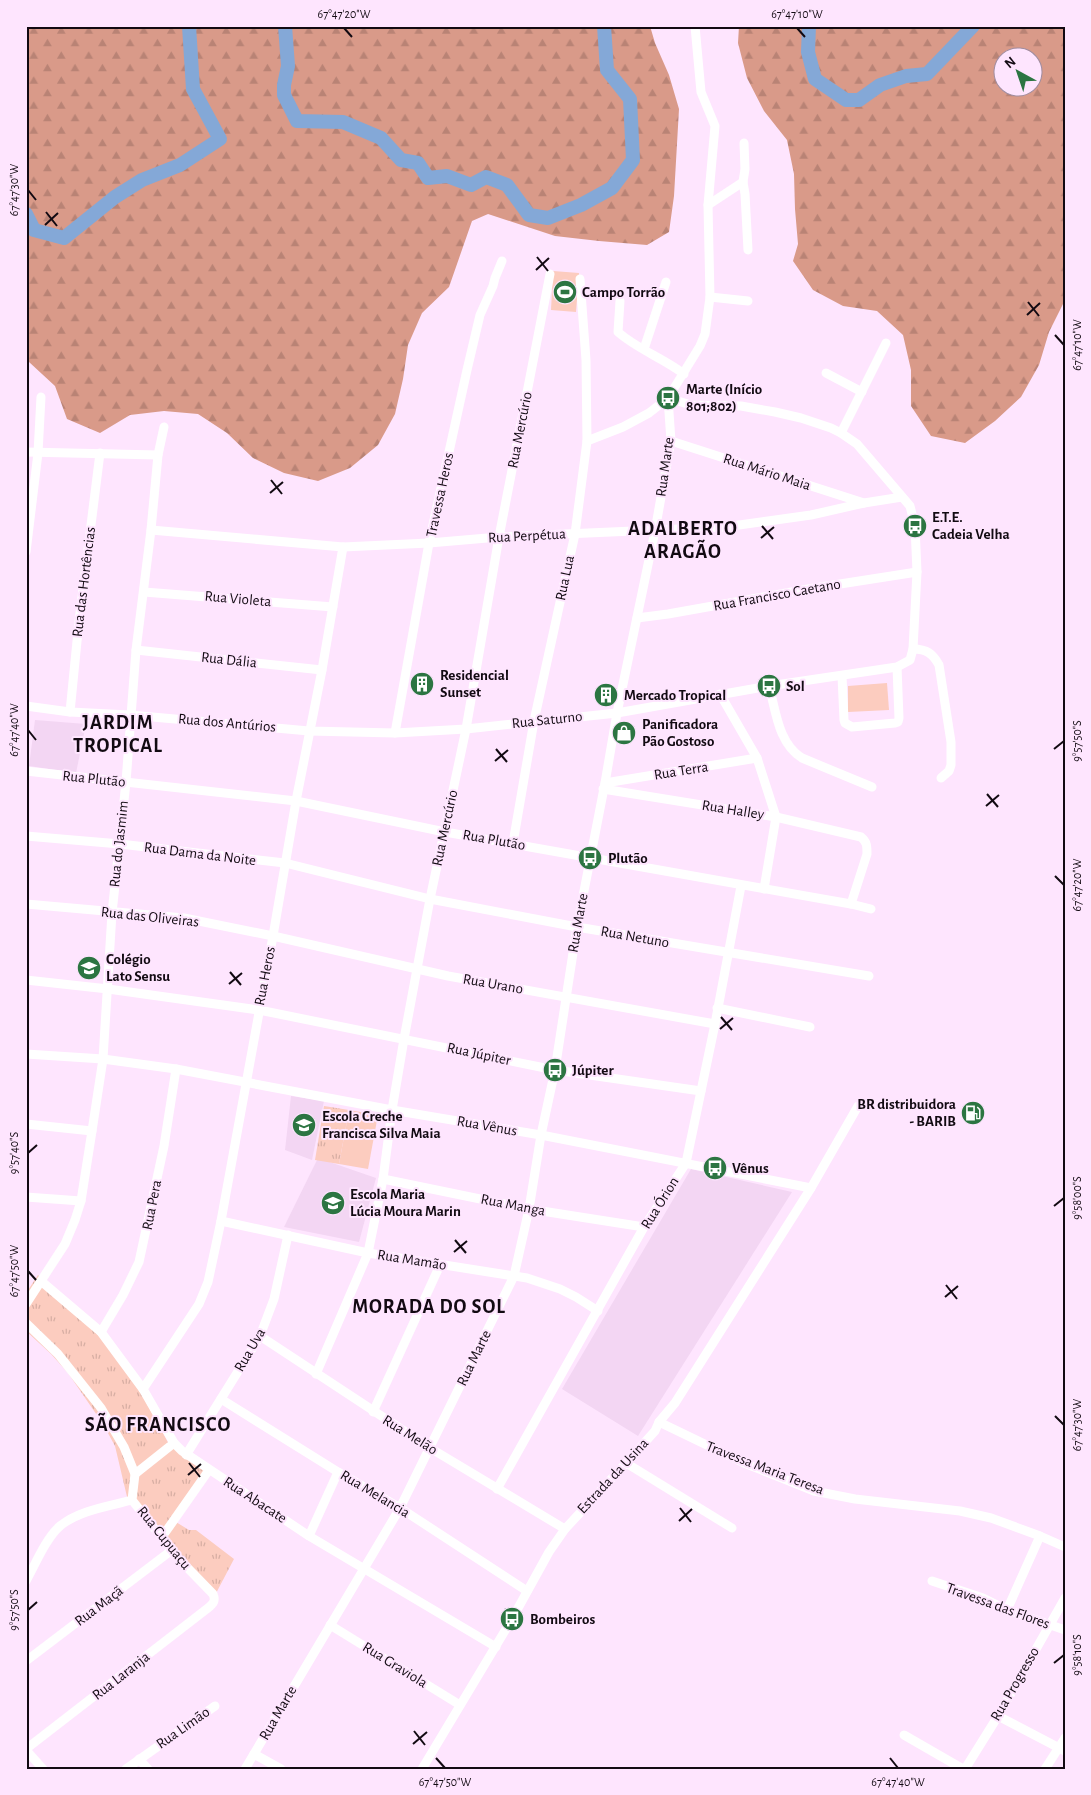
<svg xmlns="http://www.w3.org/2000/svg" width="1091" height="1795" viewBox="0 0 1091 1795" font-family="'Alegreya Sans',sans-serif">
  <defs>
    <pattern id="forest-firs" width="22" height="20" patternUnits="userSpaceOnUse" patternTransform="scale(1.25)"><rect width="22" height="20" fill="#d99a89"/><path d="M5 1l3.5 6h-7zM16 11l3.5 6h-7z" fill="#b98375"/></pattern>
    <pattern id="park-tufts" width="24" height="20" patternUnits="userSpaceOnUse" patternTransform="scale(1.25)"><rect width="24" height="20" fill="#fcccbf"/><path d="M3 7l-1-3M5 7V3M7 7l1-3M15 17l-1-3M17 17v-4M19 17l1-3" fill="none" stroke="#d7aea3"/></pattern>
  </defs>
  <rect width="100%" height="100%" fill="#fee5fe"/>
  <!-- built -->
  <g fill="#f3d6f3">
    <path d="M35,720L86,724L76,773L29,766Z"/>
    <path d="M291,1096L324,1101L312,1160L285,1150Z"/>
    <path d="M318,1158L376,1178L359,1242L284,1227Z"/>
    <path d="M691,1169L792,1192L638,1436L562,1389Z"/>
  </g>
  <!-- green -->
  <g fill="#fcccbf">
    <path d="M553,271L579,273L576,312L551,310Z"/>
    <path d="M887,683L889,710L848,712V686Z"/>
    <path d="M349,1110L378,1115L368,1169L339,1164Z"/>
  </g>
  <!-- forest -->
  <g fill="url(#forest-firs)" fill-rule="evenodd">
    <path d="M26,26H650L655,43L669,75L679,109L674,196L669,232L647,245L599,241L555,236L488,214L472,221L449,287L422,313L408,345L403,379L395,414L378,445L350,468L318,481L284,473L253,458L227,433L198,414L164,411L130,415L100,433L67,419L55,386L29,362H26Z"/>
    <path d="M739,26H1065V300L1049,332L1039,365L1021,397L995,421L965,443L931,436L911,406V370L903,335L877,311L843,306L813,290L793,261L798,244L795,209L794,174L787,140L764,111L747,78L738,43ZM1004,58H1034V88H1004Z"/>
  </g>
  <!-- park -->
  <g fill="url(#park-tufts)">
    <path d="M324,1106L349,1110L339,1164L315,1160Z"/>
    <path d="M38,1275L94,1328L141,1393L170,1446L205,1470L171,1519L189,1530H196L234,1559L213,1599L128,1501L115,1446L103,1424L68,1373L51,1354L26,1331V1293Z"/>
  </g>
  <g fill="none" stroke-linecap="round" stroke-linejoin="round">
    <!-- river -->
    <g stroke="#84a8d7" stroke-width="14">
      <path d="M285,26L288,66L284,85V95L297,121L343,122L381,138L401,160L418,163L428,178L447,176L471,185L486,177L507,185L529,215L548,218L581,205L612,188L633,160L630,99L607,70L604,26"/>
      <path d="M809,26L808,52L815,79L846,100H859L880,85L906,76L927,74L973,26"/>
      <path d="M26,214L34,230L64,238L115,197L142,180L180,165L220,139L193,89L189,26"/>
    </g>
    <!-- street -->
    <g stroke="#fff" stroke-width="9">
      <path d="M744,143L745,169L743,182L745,194L748,250"/>
      <path d="M708,205L743,182"/>
      <path d="M710,297L748,301"/>
      <path d="M620,301L618,332C637,349 663,358 684,374"/>
      <path d="M644,349L666,282"/>
      <path d="M826,373L862,392"/>
      <path d="M841,433L886,343"/>
      <path d="M587,441L623,427L649,413L668,398L700,346L705,334L710,297L708,205L715,126L701,92L695,26"/>
      <path d="M671,441L864,503"/>
      <path d="M26,452L158,455"/>
      <path d="M151,530L343,547L429,543L499,537L725,527L811,515L864,503L902,497"/>
      <path d="M26,552L38,453L41,397"/>
      <path d="M144,592L333,607"/>
      <path d="M637,618L668,614L808,589L917,572"/>
      <path d="M913,649C927,649 933,654 939,665L951,742V765L949,771L941,778"/>
      <path d="M136,650L322,670"/>
      <path d="M842,676L844,720L845,723L852,727L895,723L898,722L899,718L897,667"/>
      <path d="M769,686C776,711 778,743 802,758L872,787"/>
      <path d="M720,694L757,758L776,817L764,889"/>
      <path d="M26,706L70,712L130,715L309,731L395,733L466,729L617,713L769,686L897,667L910,660L913,649L917,572L915,526L910,506L857,444L841,433L831,428L801,418L775,412L741,406L691,405L668,398"/>
      <path d="M70,712L79,621L100,453"/>
      <path d="M395,733L429,543L467,370L480,315L493,286L495,278L502,261"/>
      <path d="M26,771L296,801L445,832L851,904L871,909"/>
      <path d="M605,783L757,758"/>
      <path d="M603,789L776,817L861,837C867,842 867,846 867,854L851,904"/>
      <path d="M26,836L120,844L285,863L430,899L577,927L869,976"/>
      <path d="M513,843L534,721L575,534L587,441L586,360L580,279"/>
      <path d="M26,904L184,918L273,936L448,976L715,1024"/>
      <path d="M26,980L108,989L259,1010L555,1070L701,1091"/>
      <path d="M717,1008L810,1027"/>
      <path d="M26,1054L103,1059L176,1069L392,1110L541,1135L811,1188"/>
      <path d="M26,1124L92,1131"/>
      <path d="M383,1179L529,1209L644,1227"/>
      <path d="M26,1197L81,1201"/>
      <path d="M221,1221L368,1253L527,1278L560,1289L576,1297L598,1311"/>
      <path d="M41,1281L101,1332L143,1389L174,1443L182,1451L309,1536L496,1647"/>
      <path d="M26,1304L65,1244L75,1220L81,1201L92,1131L103,1059L112,913L126,782L136,650L151,530L158,455L164,427"/>
      <path d="M26,1323L58,1354L101,1408L124,1447L135,1474L132,1500L177,1557L213,1594C216,1601 213,1604 208,1608L26,1749"/>
      <path d="M101,1332L123,1295L139,1262L164,1146L176,1069"/>
      <path d="M260,1336L430,1448L565,1529"/>
      <path d="M316,1374L368,1253L383,1179L392,1110L404,1039L430,899L466,729L499,537L550,274"/>
      <path d="M143,1389L199,1304L208,1282L221,1221L273,936L296,801L322,670L343,547"/>
      <path d="M221,1399L338,1472L400,1508L527,1591"/>
      <path d="M373,1412L440,1265"/>
      <path d="M659,1422L744,1463L814,1491L855,1499L960,1511L991,1518L1040,1536L1065,1547"/>
      <path d="M186,1455L260,1336L274,1299L288,1235"/>
      <path d="M626,1463L732,1528"/>
      <path d="M135,1474L174,1443"/>
      <path d="M497,1489L644,1227L686,1163L715,1024L741,886"/>
      <path d="M309,1536L338,1472"/>
      <path d="M162,1537L209,1470"/>
      <path d="M26,1581C35,1565 46,1538 60,1526C79,1510 110,1506 132,1500"/>
      <path d="M932,1581L983,1598L1007,1610L1065,1630"/>
      <path d="M1007,1610L1040,1536"/>
      <path d="M330,1625L460,1705"/>
      <path d="M26,1661L172,1550"/>
      <path d="M998,1716L1065,1751"/>
      <path d="M904,1735L963,1769"/>
      <path d="M26,1750L43,1769"/>
      <path d="M254,1754L281,1769"/>
      <path d="M139,1759L148,1769"/>
      <path d="M126,1769L215,1706"/>
      <path d="M245,1769L400,1508L514,1276L529,1209L541,1135L555,1070L577,927L605,783L617,713L655,531L671,441L668,398"/>
      <path d="M422,1769L512,1619L549,1552L565,1529L626,1463L655,1431L659,1422L675,1403L811,1188L858,1106"/>
      <path d="M965,1769L998,1716L1065,1598"/>
      <path d="M1045,1769L1065,1738"/>
    </g>
  </g>
  <!-- ticks -->
  <path fill="none" stroke="#120a12" stroke-width="2" d="M344,28L352,37M797,28L805,37M28,190L36,200M46,212L57,226M45,225L58,213M537,257L548,271M536,270L549,258M1028,302L1039,316M1027,315L1040,303M1055,335L1064,345M271,480L282,494M270,493L283,482M762,526L773,539M761,538L774,527M28,730L36,740M496,749L507,762M1054,749L1064,741M495,761L508,750M987,794L998,807M986,806L999,795M1055,876L1064,885M230,972L241,985M229,984L242,973M721,1017L732,1030M720,1029L733,1018M28,1153L37,1145M1054,1206L1064,1198M455,1240L466,1253M454,1252L467,1241M28,1271L36,1280M946,1285L957,1299M945,1297L958,1286M1055,1416L1064,1425M189,1463L200,1477M188,1475L201,1464M680,1508L691,1522M679,1521L692,1509M28,1610L37,1602M1054,1663L1064,1655M414,1731L425,1745M413,1744L427,1732M436,1758L445,1768M890,1758L898,1768"/>
  <!-- icons -->
  <defs>
    <g id="stadium-disc" transform="scale(1.25)"><circle r="9.5" fill="#2c7542" stroke="#fee5fe"/><path d="M0-5a6.5 5 0 1 0 0 10a6.5 5 0 1 0 0-10ZM-3.5-1.8h7v3.6h-7Z" fill="#fff"/></g>
    <g id="bus-disc" transform="scale(1.25)"><circle r="9.5" fill="#2c7542" stroke="#fee5fe"/><path d="M-5-6H5V4H4V6H2V4H-2V6H-4V4H-5ZM-3.5-4V0h7V-4ZM-3.5 1.2v1.5H-2V1.2ZM2 1.2v1.5H3.5V1.2Z" fill="#fff"/></g>
    <g id="building-disc" transform="scale(1.25)"><circle r="9.5" fill="#2c7542" stroke="#fee5fe"/><path d="M-4-6H4V6H1V3H-1V6H-4ZM-2.5-4.3h1.7v1.8h-1.7ZM.8-4.3h1.7v1.8H.8ZM-2.5-1h1.7V.8h-1.7ZM.8-1h1.7V.8H.8Z" fill="#fff"/></g>
    <g id="shop-disc" transform="scale(1.25)"><circle r="9.5" fill="#2c7542" stroke="#fee5fe"/><path d="M-5-2.5h2.3a2.7 3.5 0 0 1 5.4 0H5L5.5 6h-11ZM-1.5-2.5h3a1.5 2.3 0 0 0-3 0Z" fill="#fff"/></g>
    <g id="school-disc" transform="scale(1.25)"><circle r="9.5" fill="#2c7542" stroke="#fee5fe"/><path d="M0-5L7-2L0 1L-7-2ZM-4 1L0 2.5L4 1V4Q0 6-4 4Z" fill="#fff"/></g>
    <g id="fuel-disc" transform="scale(1.25)"><circle r="9.5" fill="#2c7542" stroke="#fee5fe"/><path d="M-5.5-6h7V0h2V4h1.3V-2.5L3-4.5l.8-.8L6-3V5H2.5V1h-1V6h-7ZM-4.2-4.7v3.2H.2V-4.7Z" fill="#fff"/></g>
  </defs>
  <g fill-rule="evenodd">
    <use href="#stadium-disc" x="565" y="292"/>
    <use href="#bus-disc" x="668" y="398"/>
    <use href="#bus-disc" x="915" y="526"/>
    <use href="#building-disc" x="422" y="684"/>
    <use href="#bus-disc" x="769" y="686"/>
    <use href="#building-disc" x="606" y="695"/>
    <use href="#shop-disc" x="624" y="733"/>
    <use href="#bus-disc" x="590" y="858"/>
    <use href="#school-disc" x="89" y="968"/>
    <use href="#bus-disc" x="555" y="1070"/>
    <use href="#fuel-disc" x="973" y="1113"/>
    <use href="#school-disc" x="304" y="1125"/>
    <use href="#bus-disc" x="715" y="1168"/>
    <use href="#school-disc" x="333" y="1203"/>
    <use href="#bus-disc" x="512" y="1619"/>
  </g>
  <g text-anchor="middle" dominant-baseline="central" stroke-width="4" stroke-linejoin="round" paint-order="stroke">
    <!-- poi labels -->
    <g font-size="15" font-weight="bold" fill="#120a12" stroke="#fee5fe" text-anchor="start">
      <text x="582" y="292">Campo Torrão</text>
      <text x="686" y="389">Marte (Início<tspan x="686" dy="17">801;802)</tspan></text>
      <text x="932" y="517">E.T.E.<tspan x="932" dy="17">Cadeia Velha</tspan></text>
      <text x="440" y="675">Residencial<tspan x="440" dy="17">Sunset</tspan></text>
      <text x="786" y="686">Sol</text>
      <text x="624" y="695">Mercado Tropical</text>
      <text x="642" y="724">Panificadora<tspan x="642" dy="17">Pão Gostoso</tspan></text>
      <text x="608" y="858">Plutão</text>
      <text x="106" y="959">Colégio<tspan x="106" dy="17">Lato Sensu</tspan></text>
      <text x="572" y="1070">Júpiter</text>
      <text x="956" y="1104" text-anchor="end">BR distribuidora<tspan x="956" dy="17">- BARIB</tspan></text>
      <text x="322" y="1116">Escola Creche<tspan x="322" dy="17">Francisca Silva Maia</tspan></text>
      <text x="732" y="1168">Vênus</text>
      <text x="350" y="1194">Escola Maria<tspan x="350" dy="17">Lúcia Moura Marin</tspan></text>
      <text x="530" y="1619">Bombeiros</text>
    </g>
    <!-- street labels -->
    <g font-size="15" fill="#120a12" stroke="#fee5fe">
      <text transform="translate(520 430) rotate(-79)">Rua Mercúrio</text>
      <text transform="translate(665 467) rotate(-82)">Rua Marte</text>
      <text transform="translate(767 472) rotate(18)">Rua Mário Maia</text>
      <text transform="translate(440 495) rotate(-78)">Travessa Heros</text>
      <text transform="translate(527 536) rotate(-3)">Rua Perpétua</text>
      <text transform="translate(565 578) rotate(-78)">Rua Lua</text>
      <text transform="translate(84 582) rotate(-83)">Rua das Hortências</text>
      <text transform="translate(777 595) rotate(-10)">Rua Francisco Caetano</text>
      <text transform="translate(238 599) rotate(5)">Rua Violeta</text>
      <text transform="translate(229 660) rotate(6)">Rua Dália</text>
      <text transform="translate(547 720) rotate(-6)">Rua Saturno</text>
      <text transform="translate(227 723) rotate(5)">Rua dos Antúrios</text>
      <text transform="translate(681 771) rotate(-9)">Rua Terra</text>
      <text transform="translate(94 779) rotate(6)">Rua Plutão</text>
      <text transform="translate(733 810) rotate(9)">Rua Halley</text>
      <text transform="translate(445 828) rotate(-78)">Rua Mercúrio</text>
      <text transform="translate(494 840) rotate(10)">Rua Plutão</text>
      <text transform="translate(119 844) rotate(-84)">Rua do Jasmim</text>
      <text transform="translate(200 854) rotate(7)">Rua Dama da Noite</text>
      <text transform="translate(150 917) rotate(6)">Rua das Oliveiras</text>
      <text transform="translate(578 923) rotate(-80)">Rua Marte</text>
      <text transform="translate(635 937) rotate(10)">Rua Netuno</text>
      <text transform="translate(265 976) rotate(-79)">Rua Heros</text>
      <text transform="translate(493 984) rotate(10)">Rua Urano</text>
      <text transform="translate(479 1054) rotate(12)">Rua Júpiter</text>
      <text transform="translate(487 1126) rotate(10)">Rua Vênus</text>
      <text transform="translate(660 1203) rotate(-58)">Rua Órion</text>
      <text transform="translate(152 1205) rotate(-79)">Rua Pera</text>
      <text transform="translate(513 1205) rotate(11)">Rua Manga</text>
      <text transform="translate(412 1260) rotate(9)">Rua Mamão</text>
      <text transform="translate(250 1350) rotate(-60)">Rua Uva</text>
      <text transform="translate(474 1358) rotate(-64)">Rua Marte</text>
      <text transform="translate(410 1435) rotate(32)">Rua Melão</text>
      <text transform="translate(765 1468) rotate(21)">Travessa Maria Teresa</text>
      <text transform="translate(613 1476) rotate(-47)">Estrada da Usina</text>
      <text transform="translate(375 1494) rotate(31)">Rua Melancia</text>
      <text transform="translate(255 1500) rotate(33)">Rua Abacate</text>
      <text transform="translate(164 1538) rotate(51)">Rua Cupuaçu</text>
      <text transform="translate(99 1606) rotate(-37)">Rua Maçã</text>
      <text transform="translate(998 1606) rotate(20)">Travessa das Flores</text>
      <text transform="translate(395 1665) rotate(32)">Rua Graviola</text>
      <text transform="translate(121 1676) rotate(-38)">Rua Laranja</text>
      <text transform="translate(1015 1684) rotate(-60)">Rua Progresso</text>
      <text transform="translate(278 1713) rotate(-60)">Rua Marte</text>
      <text transform="translate(183 1728) rotate(-35)">Rua Limão</text>
    </g>
    <!-- district labels -->
    <g font-size="20" font-weight="bold" letter-spacing="1" fill="#120a12" stroke="#fee5fe">
      <text x="683" y="529">ADALBERTO<tspan x="683" dy="23">ARAGÃO</tspan></text>
      <text x="118" y="723">JARDIM<tspan x="118" dy="23">TROPICAL</tspan></text>
      <text x="429" y="1307">MORADA DO SOL</text>
      <text x="158" y="1425">SÃO FRANCISCO</text>
    </g>
  </g>
  <!-- border -->
  <rect width="1091" height="1795" fill="none" stroke="#fee5fe" stroke-width="55"/>
  <!-- north arrow -->
  <g transform="translate(1018 72) rotate(320)"><circle r="24" fill="#fee5fe" stroke="#a08da0"/>
  <path d="M0-4L9 19L0 12L-9 19Z" fill="#2c7542"/>
  <text y="-8" font-size="14" font-weight="bold" text-anchor="middle" fill="#120a12">N</text>
  </g>
  <rect x="28" y="28" width="1036" height="1740" fill="none" stroke="#120a12" stroke-width="2"/>
  <g font-size="12" text-anchor="middle" fill="#120a12">
    <text x="344" y="18">67°47'20"W</text>
    <text x="797" y="18">67°47'10"W</text>
    <text transform="translate(14 190) rotate(-90)" y="4">67°47'30"W</text>
    <text transform="translate(1077 345) rotate(-90)" y="4">67°47'10"W</text>
    <text transform="translate(14 730) rotate(-90)" y="4">67°47'40"W</text>
    <text transform="translate(1077 741) rotate(-90)" y="4">9°57'50"S</text>
    <text transform="translate(1077 885) rotate(-90)" y="4">67°47'20"W</text>
    <text transform="translate(14 1153) rotate(-90)" y="4">9°57'40"S</text>
    <text transform="translate(1077 1198) rotate(-90)" y="4">9°58'00"S</text>
    <text transform="translate(14 1271) rotate(-90)" y="4">67°47'50"W</text>
    <text transform="translate(1077 1425) rotate(-90)" y="4">67°47'30"W</text>
    <text transform="translate(14 1610) rotate(-90)" y="4">9°57'50"S</text>
    <text transform="translate(1077 1655) rotate(-90)" y="4">9°58'10"S</text>
    <text x="445" y="1786">67°47'50"W</text>
    <text x="898" y="1786">67°47'40"W</text>
  </g>
</svg>
